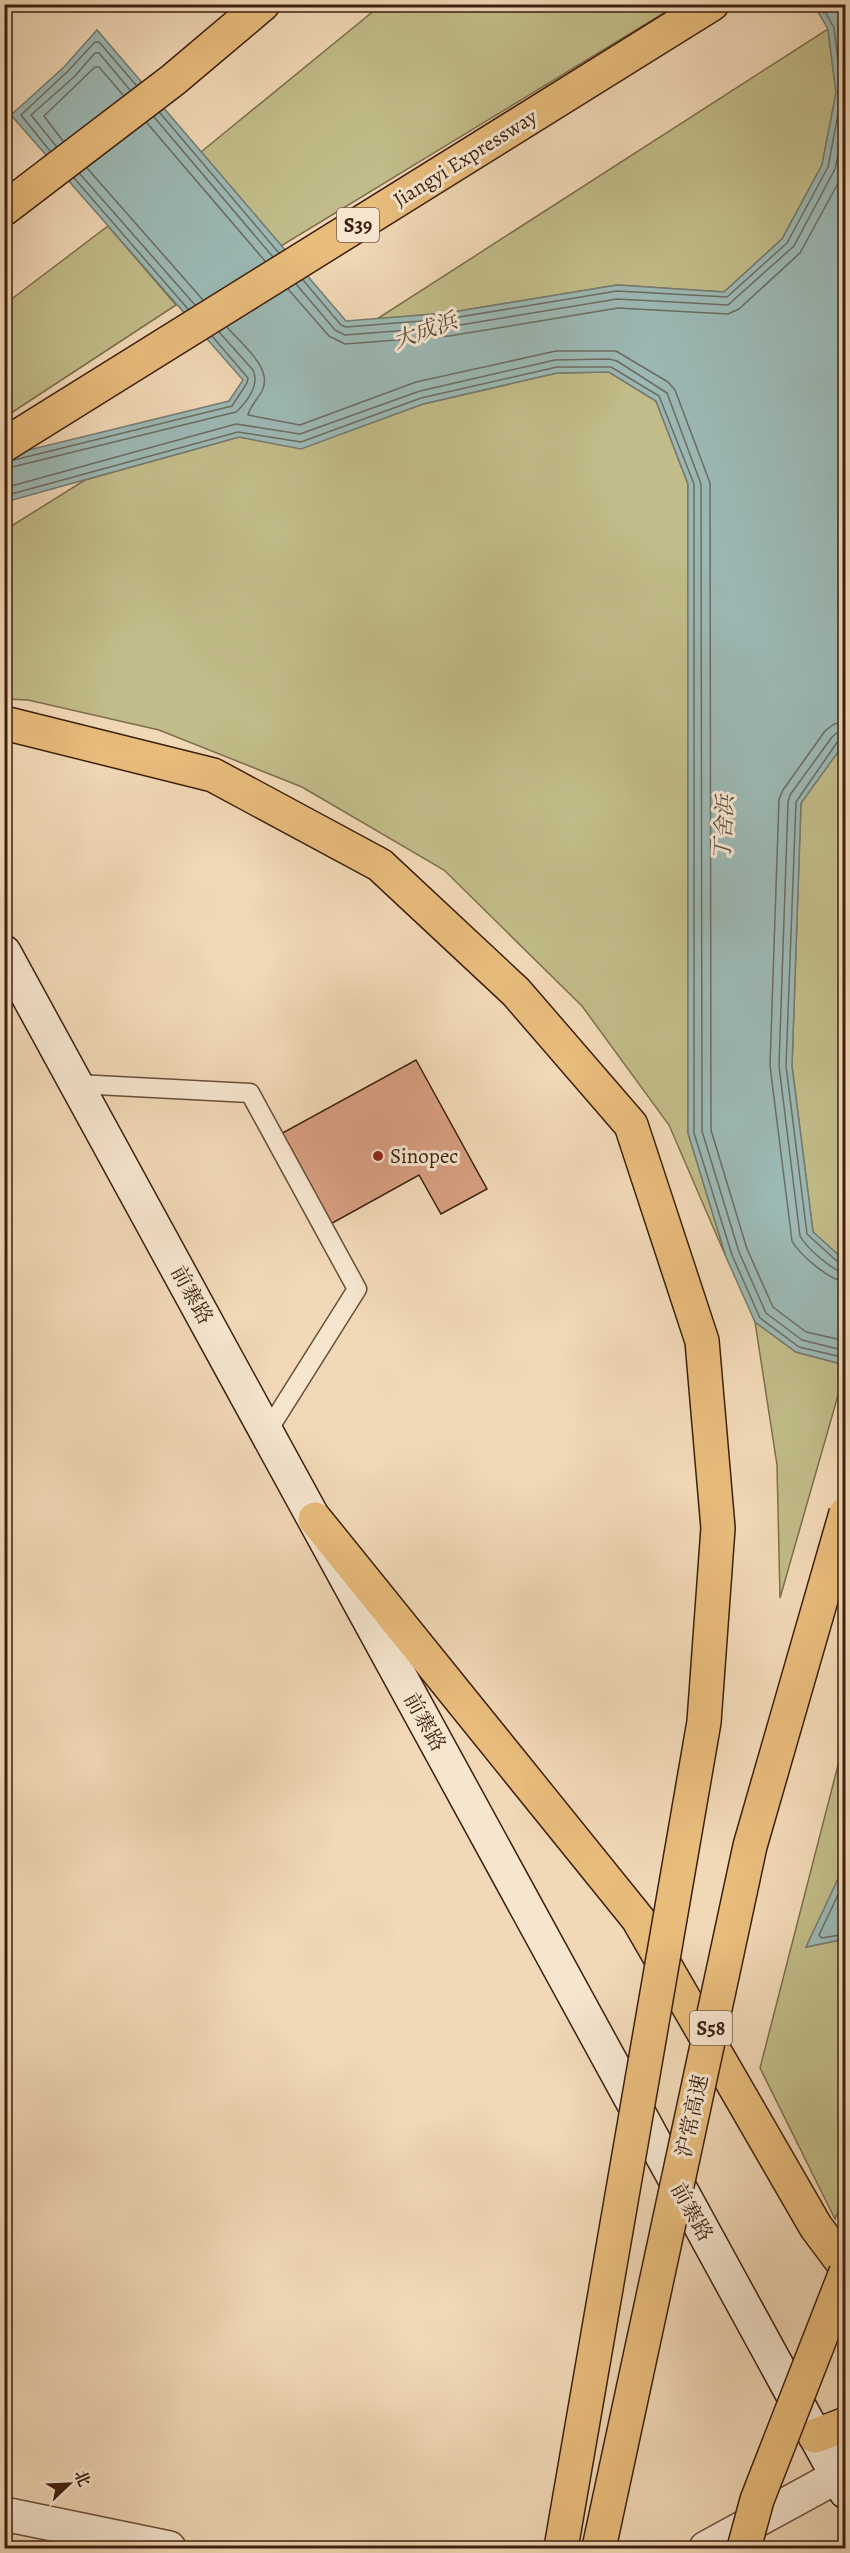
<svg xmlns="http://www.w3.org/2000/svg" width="850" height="2553" viewBox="0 0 850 2553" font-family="Alegreya,'Noto Serif SC',serif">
  <rect width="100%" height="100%" fill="#f1d8b6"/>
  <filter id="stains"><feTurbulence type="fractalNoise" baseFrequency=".00333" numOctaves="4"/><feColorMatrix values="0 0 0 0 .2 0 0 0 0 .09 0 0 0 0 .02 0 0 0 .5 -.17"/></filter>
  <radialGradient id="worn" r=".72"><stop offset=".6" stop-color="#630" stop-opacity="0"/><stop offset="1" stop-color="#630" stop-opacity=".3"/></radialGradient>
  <!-- green -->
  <g fill="#c1bc89" stroke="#7f6e4c" stroke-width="1.5">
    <path d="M381,5H677L281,246L201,152Z"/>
    <path d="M828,29L836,93L822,165L782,239L724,292L617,285L447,313L377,319Z"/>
    <path d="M108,226L176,305L5,417V304Z"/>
    <path d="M609,372L656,401L688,484V1133L726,1257L669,1125L582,1006L444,870L302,787L159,730L28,700L5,699V530L85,480L239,437L301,448L423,404L557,373Z"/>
    <path d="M845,741V1261L813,1232L792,1066L801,803Z"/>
    <path d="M755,1322L796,1352L845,1365V1371L780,1598L777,1465Z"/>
    <path d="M845,1738V1864L807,1947L845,1939L846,2191L835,2219L760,2068Z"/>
  </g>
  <!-- water -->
  <g fill="#9cb9b5" stroke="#767b72" stroke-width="1.5">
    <path d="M814,5H845L846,741L801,803L792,1066L813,1232L845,1261V1365L796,1352L755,1322L726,1257L688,1133V484L656,401L609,372L557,373L423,404L301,449L239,437L5,502L4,456L229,401L243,380L11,115L64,67L97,30L346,321L447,313L617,285L724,292L782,239L822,165L836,93L828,29Z"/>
    <path d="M845,1864V1939L806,1947Z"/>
  </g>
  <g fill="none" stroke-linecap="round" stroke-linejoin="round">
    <!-- shore -->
    <g stroke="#6c6c62" stroke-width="1.5">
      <path d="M160,113L279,253"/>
      <path d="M154,117L273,257"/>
      <path d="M147,123L265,261"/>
      <path d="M63,141L44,116L95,67H99L123,95"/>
      <path d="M56,146L31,115L74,77L95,53H99L130,90"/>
      <path d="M50,151L21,115L68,71L95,42H99L136,85"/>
      <path d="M87,168L203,300"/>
      <path d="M80,174L195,305"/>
      <path d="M74,178L188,309"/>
      <path d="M303,280L341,325L346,327L447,319L617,291L727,297L787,243L828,167L842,93L834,28L821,4"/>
      <path d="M296,284L335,330L345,335L448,327L617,299L728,305L794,246L835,169L846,116"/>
      <path d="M288,289L329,336L345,344L449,336L618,308L728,314L739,309L800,253L842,176L846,163"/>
      <path d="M227,327C240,343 274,368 262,391C258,399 250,406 248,415L300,425L416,382L556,351H616L668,382L675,390L710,483L711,1130L747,1249L773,1307L806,1332L846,1341"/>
      <path d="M14,460L232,406L247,383L248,378L212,336"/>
      <path d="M4,469L236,412C247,402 260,385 253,370L219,332"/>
      <path d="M4,488L236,424L300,434L420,391L555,360L609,359L617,361L667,393L701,484L702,1131L739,1252L766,1313L802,1340L846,1351"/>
      <path d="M4,496L238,432L301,442L421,398L557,367H611L659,396L694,484V1133L732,1255L760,1318L799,1347L846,1358"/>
      <path d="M846,722L834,724L825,731L783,790L779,799L770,1066L792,1241C800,1255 830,1281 846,1282"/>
      <path d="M846,731L838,732L832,737L790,795L788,802L779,1066L800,1236C806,1247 833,1272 846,1273"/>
      <path d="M846,739L838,741L796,802L786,1066L807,1234L839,1263L846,1265"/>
      <path d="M846,1878L819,1935L822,1938L846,1934"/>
    </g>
  </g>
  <!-- building -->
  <path fill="#d89f81" stroke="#3d1f0e" stroke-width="1.5" d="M416,1060L487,1189L441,1214L419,1175L327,1226L277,1136Z"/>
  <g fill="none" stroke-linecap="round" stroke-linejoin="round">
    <!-- lane casing -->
    <g stroke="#6a4d38" stroke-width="21">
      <path id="lane" d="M77,1084L250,1093L357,1289L267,1432"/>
    </g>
    <!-- street casing -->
    <g stroke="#6a4d38" stroke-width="36">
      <g id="street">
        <path d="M4,2514L169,2548"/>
        <path d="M706,2548L838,2476"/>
      </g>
    </g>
    <!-- secondary casing -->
    <g stroke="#3d1f0e" stroke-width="36">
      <path id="secondary" d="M4,952L846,2492"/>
    </g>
    <!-- primary casing -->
    <g stroke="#3d1f0e" stroke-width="36">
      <g id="primary">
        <path d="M315,1519L638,1919L816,2227L846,2267"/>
        <path d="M815,2436L846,2424"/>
      </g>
    </g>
    <!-- highway casing -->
    <g stroke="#3d1f0e" stroke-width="36">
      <g id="highway">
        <path d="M4,209L173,80L263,4"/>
        <path d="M4,445L712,4"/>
      </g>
    </g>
    <!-- lane -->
    <use href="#lane" stroke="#f6e6d0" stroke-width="18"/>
    <!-- street -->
    <use href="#street" stroke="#f6e6d0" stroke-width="33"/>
    <!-- secondary -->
    <use href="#secondary" stroke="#f6e6d0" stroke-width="33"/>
    <!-- primary -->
    <use href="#primary" stroke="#e8bc7b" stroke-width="33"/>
    <!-- highway -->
    <use href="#highway" stroke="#e8bc7b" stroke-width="33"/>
    <!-- highway-bridge casing -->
    <g stroke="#3d1f0e" stroke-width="36" stroke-linecap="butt">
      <g id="highway-bridge">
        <path d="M4,723L213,775L380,865L516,992L631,1125L702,1341L718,1528L704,1722L561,2548"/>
        <path d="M599,2548L750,1846L846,1513"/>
        <path d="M744,2548L757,2500L846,2272"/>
      </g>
    </g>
    <!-- highway-bridge -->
    <use href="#highway-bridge" stroke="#e8bc7b" stroke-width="33"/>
  </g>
  <!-- markers -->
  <circle fill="#8f2418" stroke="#f6e6d0" stroke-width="2" cx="378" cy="1156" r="6"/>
  <g text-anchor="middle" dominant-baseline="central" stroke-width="6" stroke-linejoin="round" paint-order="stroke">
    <!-- shield labels -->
    <g fill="#f6e6d0" stroke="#745b48" stroke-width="1.5">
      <rect x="337" y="208" width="42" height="34" rx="4.5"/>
      <rect x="690" y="2011" width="42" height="34" rx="4.5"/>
    </g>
    <g font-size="20" font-weight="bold" fill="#3d1f0e">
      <text x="358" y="225">S39</text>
      <text x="711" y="2028">S58</text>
    </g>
    <!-- street labels -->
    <g font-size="21" fill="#3d1f0e" stroke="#f6e6d0">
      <text transform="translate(465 158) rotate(-32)">Jiangyi Expressway</text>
      <text transform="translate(192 1295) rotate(61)">前寨路</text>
      <text transform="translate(425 1722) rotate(61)">前寨路</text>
      <text transform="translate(692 2116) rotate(-78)">沪常高速</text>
      <text transform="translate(692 2212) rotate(61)">前寨路</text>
    </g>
    <!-- poi labels -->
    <g font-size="21" fill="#3d1f0e" stroke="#f6e6d0" text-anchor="start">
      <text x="390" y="1156">Sinopec</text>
    </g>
    <!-- water labels -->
    <g font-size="22" font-style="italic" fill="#5a4d40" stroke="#f6e6d0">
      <text transform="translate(425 331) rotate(-20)">大成浜</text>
      <text transform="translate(724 828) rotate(-87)">丁舍浜</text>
    </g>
  </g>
  <!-- margin -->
  <rect width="850" height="2553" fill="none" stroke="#f1d8b6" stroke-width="24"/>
  <rect x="6" y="6" width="838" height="2541" fill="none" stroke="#3d1f0e" stroke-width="3"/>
  <rect x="12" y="12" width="826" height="2529" fill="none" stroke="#3d1f0e" stroke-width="1.5"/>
  <!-- north arrow -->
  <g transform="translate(69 2484) rotate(67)" stroke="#f6e6d0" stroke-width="4.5" paint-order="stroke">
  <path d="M0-4.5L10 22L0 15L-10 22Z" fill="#3d1f0e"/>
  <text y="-9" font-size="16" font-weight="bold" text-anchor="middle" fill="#3d1f0e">北</text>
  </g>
  <rect width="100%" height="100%" filter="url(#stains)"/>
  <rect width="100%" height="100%" fill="url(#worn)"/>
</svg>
